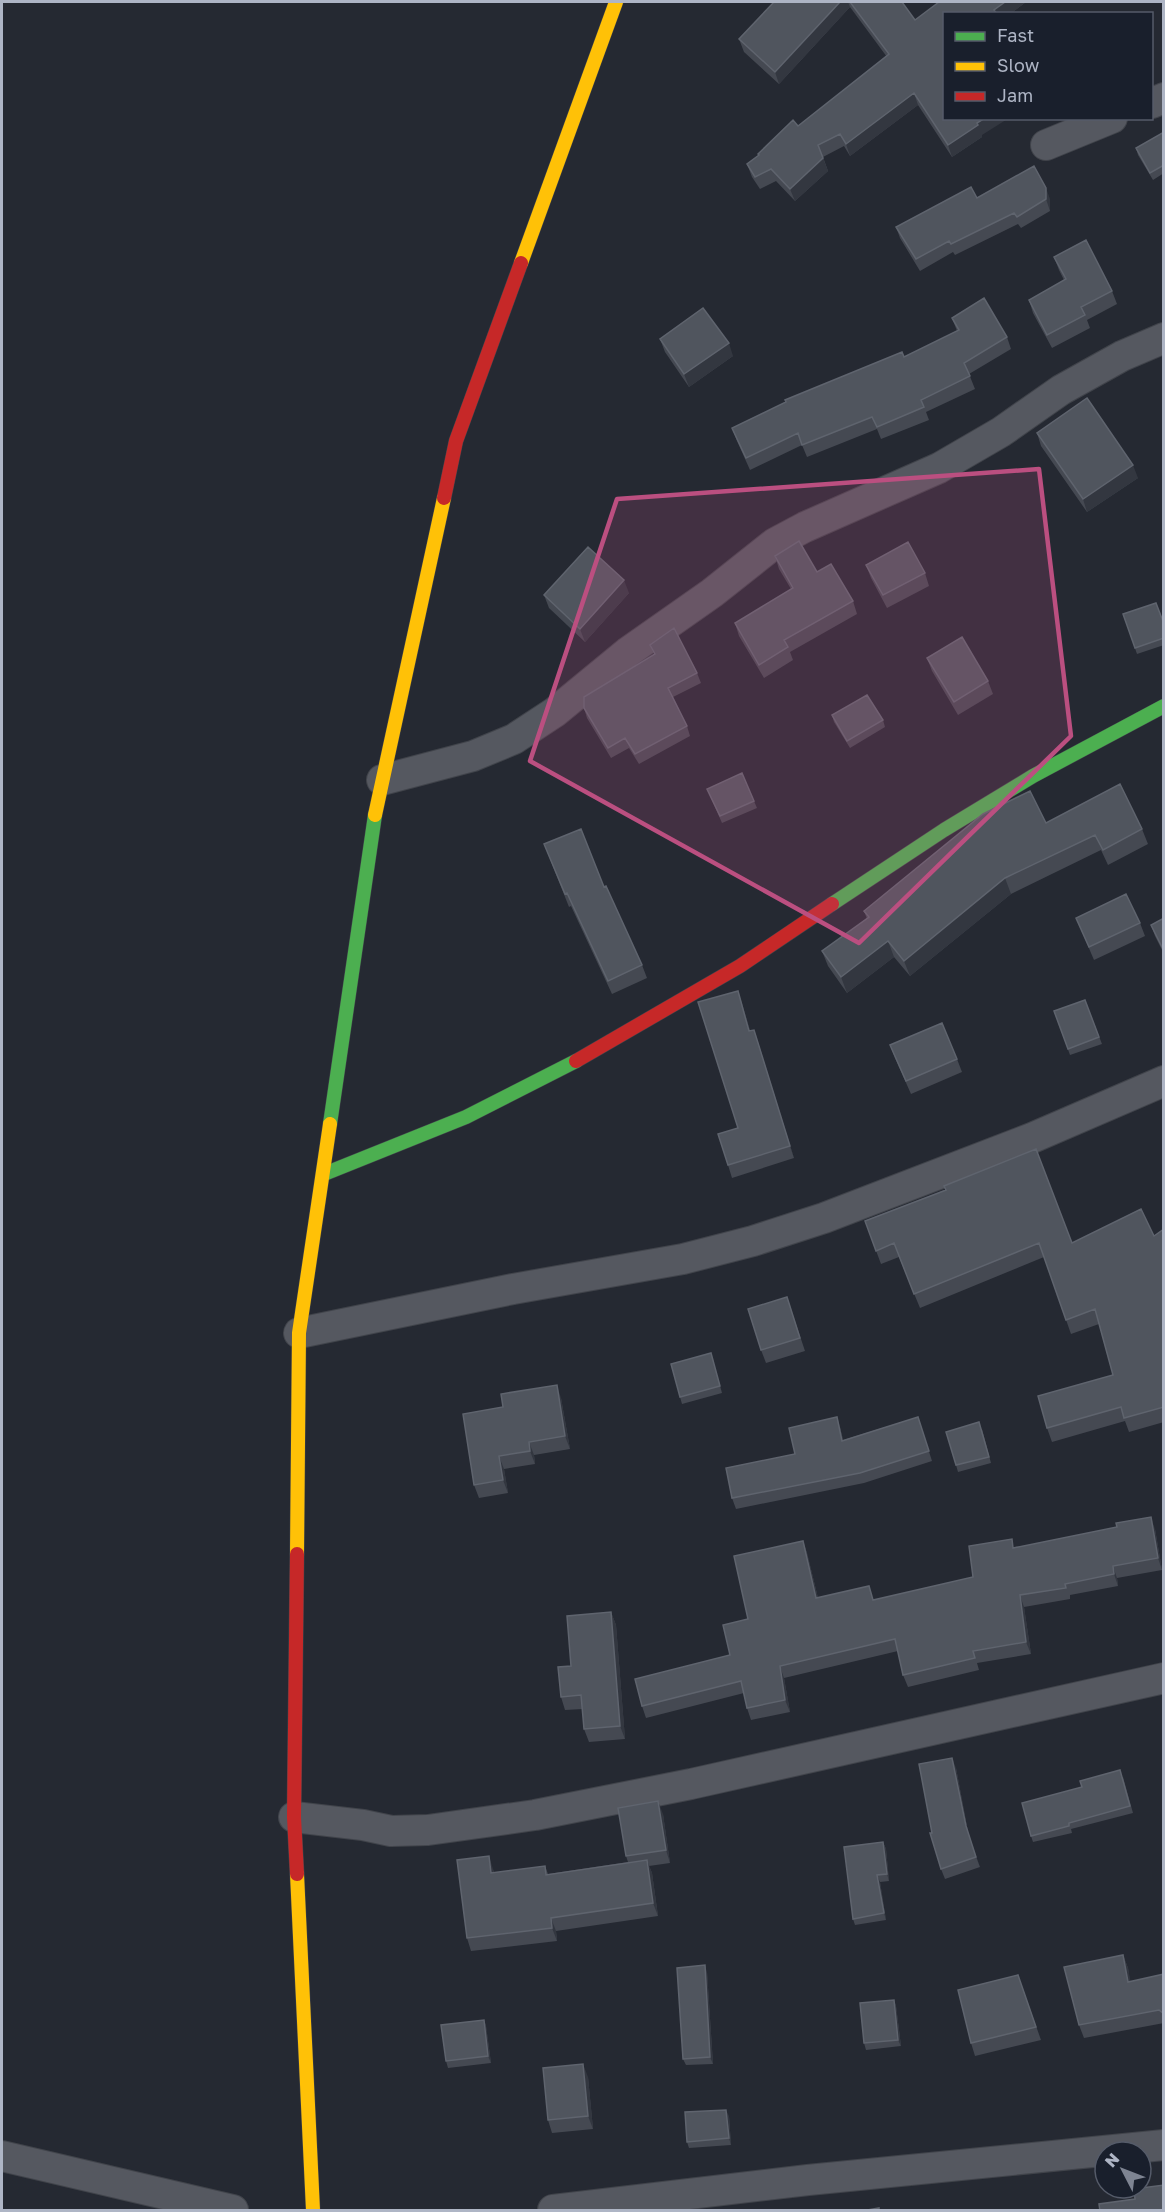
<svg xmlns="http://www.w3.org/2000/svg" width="1165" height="2212" font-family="'Golos Text',sans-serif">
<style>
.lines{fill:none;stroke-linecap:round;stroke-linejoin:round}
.street-casing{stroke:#41444b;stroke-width:32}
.fast-casing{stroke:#41444b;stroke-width:15}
.slow-casing{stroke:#41444b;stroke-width:15}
.jam-casing{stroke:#41444b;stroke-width:15}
.street{stroke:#555860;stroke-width:30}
.fast{stroke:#4caf50;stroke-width:14}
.slow{stroke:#ffc107;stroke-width:14}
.jam{stroke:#c62828;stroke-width:14}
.wall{fill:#454952}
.shaded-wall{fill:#333740}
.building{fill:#50555e;stroke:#5f646e;stroke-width:1.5}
.marked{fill:#bb4f80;fill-opacity:0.2;stroke:#bb4f80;stroke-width:4.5;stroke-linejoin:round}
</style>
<rect width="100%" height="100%" fill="#252932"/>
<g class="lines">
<defs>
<path id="street" d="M1152 103 1164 98
M1046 145 1112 118
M382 780 473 756 514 739 555 712 628 652 712 593 775 543 805 527 939 468 1001 432 1061 390 1122 356 1164 338
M299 1333 513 1289 683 1259 753 1241 824 1218 1032 1138 1164 1081
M294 1817 363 1825 391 1831 428 1830 535 1815 691 1784 1164 1678
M2 2156 233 2210
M553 2210 808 2180 1164 2145"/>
<path id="fast" d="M832 904 944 830 1033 776 1164 706
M330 1124 375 815
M324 1174 466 1117 576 1061"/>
<path id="slow" d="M521 263 616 2
M375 815 444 498
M297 1554 299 1333 330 1124
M297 1874 313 2210"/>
<path id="jam" d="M444 498 456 441 521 263
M576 1061 740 966 832 904
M297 1554 294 1817 297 1874"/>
</defs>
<use href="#street" class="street-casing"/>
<use href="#fast" class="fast-casing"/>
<use href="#slow" class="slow-casing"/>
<use href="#jam" class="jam-casing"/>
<use href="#street" class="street"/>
<use href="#fast" class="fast"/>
<use href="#slow" class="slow"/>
<use href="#jam" class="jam"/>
</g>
<path class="wall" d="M774 2H902L915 20 939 2H1026L1010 14H945L982 137 952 157 918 105 850 156 844 146 823 157 828 171 795 201 776 181 760 189 752 177 747 164 758 156V154L798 126 887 57 850 7 779 84 744 52 739 39Z
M1164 132V173L1153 180 1138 155 1136 148Z
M977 198 1050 199V211L1021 228 1018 224 955 255 953 252 920 271 900 238 896 227Z
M1054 257 1112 291 1117 304 1087 320 1090 328 1052 348 1033 313 1029 300 1064 280 1059 270Z
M952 318 1007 337 1011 349 969 374 975 389 926 412 929 420 881 439 877 429 807 457 802 445 750 470 737 441 732 428 904 357 957 331Z
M660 339 733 356 689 387 665 352Z
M1037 433 1138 478 1087 512 1041 446Z
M775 556 817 572 853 601 857 614 790 652 793 660 764 678 739 636 735 623 791 589 779 569Z
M866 565 925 573 929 586 887 608 871 578Z
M629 593 585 642 549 608 544 595Z
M1123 614 1164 624V645L1137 654Z
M650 645 697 673 701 683 673 697 687 726 690 736 639 764 629 748 611 758 587 718 584 708 654 654Z
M927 658 988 681 993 694 958 715 932 671Z
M832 715 883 720 885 727 850 748 834 722Z
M707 789 754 801 757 808 722 823Z
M1046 823 1142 829 1148 844 1108 865 1101 850 1011 894 910 976 894 957 847 993 828 966 822 951 867 919 864 911Z
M544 844 604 887 642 965 647 978 612 994 571 906 569 907Z
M1076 918 1140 923 1145 936 1094 960Z
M1164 918V954L1155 936 1151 925Z
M738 991 750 1031 758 1042 794 1158 732 1178 728 1165 738 1128Z
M1085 1000 1102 1044 1070 1055 1054 1011Z
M890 1045 957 1059 962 1072 911 1094 895 1058Z
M865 1221 1072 1243 1154 1236 1164 1229V1422L1129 1432 1125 1421 1052 1442 1047 1428 1113 1375 1099 1324 1071 1334 1044 1257 920 1308 899 1257 881 1264Z
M787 1297 805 1351 766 1363 761 1350Z
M713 1360 722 1393 682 1404 680 1397Z
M561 1398 570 1449 534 1455 535 1464 504 1469 508 1493 479 1498 474 1485 463 1414Z
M918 1417 932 1461 864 1483 736 1509 732 1498 795 1454 840 1427 843 1440Z
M982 1429 991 1463 958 1472 956 1465Z
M1155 1529 1162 1570 1117 1578 1118 1586 1070 1595V1599L1024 1607 1031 1654 977 1663 979 1670 908 1687 903 1675 898 1651 784 1678 790 1712 751 1720 747 1708 744 1693 646 1718 642 1706 730 1655 748 1619 803 1541 807 1553 818 1598 874 1600 973 1577 1015 1547Z
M611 1612 616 1625 625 1739 589 1742 584 1729 583 1709 565 1710 561 1697 571 1666Z
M956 1768 969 1837 980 1867 945 1879 941 1869 932 1833Z
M1123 1777 1133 1813 1071 1829 1072 1833 1033 1842 1031 1836Z
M663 1814 670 1863 649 1866 652 1873 658 1916 556 1931 557 1941 471 1951 467 1938 493 1869 494 1873 545 1866 548 1874 628 1862 626 1856Z
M883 1842 886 1849 889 1881 880 1882 886 1920 855 1925 853 1919Z
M1123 1955 1128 1968 1130 1982 1164 1974V2023L1084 2038 1079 2025Z
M707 1972 713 2064 686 2065 683 2059Z
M1018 1975 1041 2040 975 2056 971 2043Z
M894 2000 896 2006 901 2046 866 2050 864 2043Z
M484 2020 486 2026 491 2063 448 2068 446 2061Z
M588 2077 593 2129 552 2133 548 2120Z
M729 2116 731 2145 689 2148 687 2142Z"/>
<path class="shaded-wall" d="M840 2H848L850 7 779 84 775 72Z
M1005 2H1026L1010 14H995L994 10Z
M914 93 918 105 850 156 846 144Z
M985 118H1009L982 135V137L952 157 948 145Z
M823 158 828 171 795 201 790 189Z
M1046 188 1050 199V211L1046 199Z
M729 343 733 356 689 387 684 374Z
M1133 465 1138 478 1087 512 1083 499Z
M624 580 629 593 585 642 580 629Z
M1005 878 1011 894 910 976 904 961Z
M888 941 894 957 847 993 841 977Z
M738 991 742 1003 754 1043 749 1031Z
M754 1030 758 1042 794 1158 790 1146Z
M557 1385 561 1398 570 1449 565 1436Z
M837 1417 840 1427 846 1451 842 1441Z
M529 1442 534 1455 535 1464 530 1451Z
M499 1456 504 1469 508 1493 503 1480Z
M1151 1517 1155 1529 1162 1570 1158 1558Z
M803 1541 807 1553 821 1610 816 1598Z
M1113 1566 1117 1578 1118 1586 1114 1574Z
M1020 1595 1024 1607 1031 1654 1026 1642Z
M611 1612 616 1625 625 1739 620 1726Z
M780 1666 784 1678 790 1712 785 1700Z
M952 1758 956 1768 969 1837 980 1867 966 1826Z
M658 1801 663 1814 670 1863 666 1850Z
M883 1842 886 1849 889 1881 887 1874Z
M489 1856 493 1869 496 1886 491 1873Z
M647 1860 652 1873 658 1916 653 1903Z
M877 1875 880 1882 886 1920 884 1913Z
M551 1918 556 1931 557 1941 552 1928Z
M1123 1955 1128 1968 1133 1995 1128 1982Z
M705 1965 707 1972 713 2064 710 2057Z
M894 2000 896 2006 901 2046 898 2040Z
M484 2020 486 2026 491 2063 488 2056Z
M583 2064 588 2077 593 2129 588 2116Z
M726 2110 729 2116 731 2145 729 2138Z"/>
<path class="building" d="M774 2H840L775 72 739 39Z
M850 2H902L915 20 939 2H1005L994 10 997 14H945V118H985L977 123 978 125 948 145 914 93 846 144 840 134 818 145 823 158 790 189 771 169 755 177 747 164 759 155 758 154 793 120 798 126 889 54Z
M1164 132V165L1150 173 1136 148Z
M1034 166 1046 188V199L1017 217 1014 213 951 244 949 241 916 259 896 227 971 187 977 198Z
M1086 240 1112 291 1081 307 1085 315 1047 335 1029 300 1066 279 1054 257Z
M984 298 1007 337 964 363 970 376 921 400 924 407 877 427 872 417 802 445 798 433 746 458 732 428 786 402 785 400 902 352 904 357 959 330 952 318Z
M703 308 729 343 684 374 660 339Z
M1087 398 1133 465 1083 499 1037 433Z
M799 541 817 572 831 564 853 601 784 640 788 647 759 665 735 623 793 588 775 556Z
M908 542 925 573 883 595 866 565Z
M588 547 624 580 580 629 544 595Z
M1156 603 1164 624V638L1135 648 1123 614Z
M674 628 697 673 668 688 687 726 635 754 625 738 608 748 584 708V697L655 654 650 645Z
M962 637 988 681 954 702 927 658Z
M867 695 883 720 847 741 832 715Z
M742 773 754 801 720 816 707 789Z
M1120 784 1142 829 1103 850 1095 835 1005 878 904 961 888 941 841 977 822 951 869 917 864 911 983 814 1030 791 1046 823Z
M581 829 604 887 606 886 642 965 608 981 567 893 565 894 544 844Z
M1126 894 1140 923 1089 947 1076 918Z
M1164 918V951L1151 925Z
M738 991 749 1031 754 1030 790 1146 728 1165 718 1134 738 1128 698 1002Z
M1085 1000 1099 1037 1068 1049 1054 1011Z
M942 1023 957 1059 906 1081 890 1045Z
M1036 1149 1072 1243 1141 1209 1154 1236 1164 1229V1407L1124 1418 1121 1407 1047 1428 1038 1396 1113 1375 1095 1309 1066 1320 1039 1243 914 1294 894 1243 876 1251 865 1221 946 1190 944 1186Z
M787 1297 800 1338 761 1350 748 1309Z
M711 1353 720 1386 680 1397 671 1364Z
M557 1385 565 1436 529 1442 530 1451 499 1456 503 1480 474 1485 463 1414 503 1407 501 1394Z
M837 1417 842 1441 918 1417 929 1451 860 1473 732 1498 726 1468 795 1454 789 1428Z
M979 1422 989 1457 956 1465 946 1432Z
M1151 1517 1158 1558 1113 1566 1114 1574 1065 1584 1066 1588 1020 1595 1026 1642 973 1651 975 1658 903 1675 895 1639 780 1666 785 1700 747 1708 741 1681 642 1706 635 1679 730 1655 723 1625 748 1619 734 1556 803 1541 816 1598 869 1586 873 1600 973 1577 969 1546 1012 1539 1013 1548 1117 1527 1116 1523Z
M611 1612 620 1726 584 1729 581 1695 561 1697 558 1667 571 1666 567 1616Z
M952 1758 966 1826 976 1857 941 1869 930 1833H932L919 1764Z
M1120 1770 1130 1806 1069 1823V1826L1031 1836 1022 1803 1082 1787 1080 1781Z
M658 1801 666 1850 626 1856 618 1808Z
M883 1842 887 1874 877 1875 884 1913 853 1919 844 1847Z
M489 1856 491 1873 545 1866 546 1875 647 1860 653 1903 551 1918 552 1928 467 1938 457 1860Z
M1123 1955 1128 1982 1164 1974V2014L1159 2010 1079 2025 1064 1967Z
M705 1965 710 2057 683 2059 677 1968Z
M1018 1975 1036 2027 971 2043 958 1990Z
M894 2000 898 2040 864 2043 860 2003Z
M484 2020 488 2056 446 2061 441 2025Z
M583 2064 588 2116 548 2120 543 2068Z
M726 2110 729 2138 687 2142 685 2112Z
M1164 2185V2211H1100L1099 2204 1135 2199 1134 2189Z
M879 2208V2211H862Z"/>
<path class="marked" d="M1039 469 1071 736 859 943 530 761 617 499Z"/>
<rect width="1165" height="2212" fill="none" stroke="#aeb5c5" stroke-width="6"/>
<rect x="943" y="12" width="210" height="108" fill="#191f2c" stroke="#555b69" stroke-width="1.5"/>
<rect x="955" y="32" width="30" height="9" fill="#4caf50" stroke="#555b69" stroke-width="1.5"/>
<text x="997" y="42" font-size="18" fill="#aeb5c5">Fast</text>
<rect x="955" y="62" width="30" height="9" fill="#ffc107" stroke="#555b69" stroke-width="1.5"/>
<text x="997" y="72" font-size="18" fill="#aeb5c5">Slow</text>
<rect x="955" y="92" width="30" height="9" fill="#c62828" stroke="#555b69" stroke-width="1.5"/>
<text x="997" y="102" font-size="18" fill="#aeb5c5">Jam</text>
<g transform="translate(1123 2170) rotate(312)"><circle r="28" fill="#191f2c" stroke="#555b69" stroke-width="1.5"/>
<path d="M0-4.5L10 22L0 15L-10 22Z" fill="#7e8492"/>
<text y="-9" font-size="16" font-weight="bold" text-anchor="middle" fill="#aeb5c5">N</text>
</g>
</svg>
